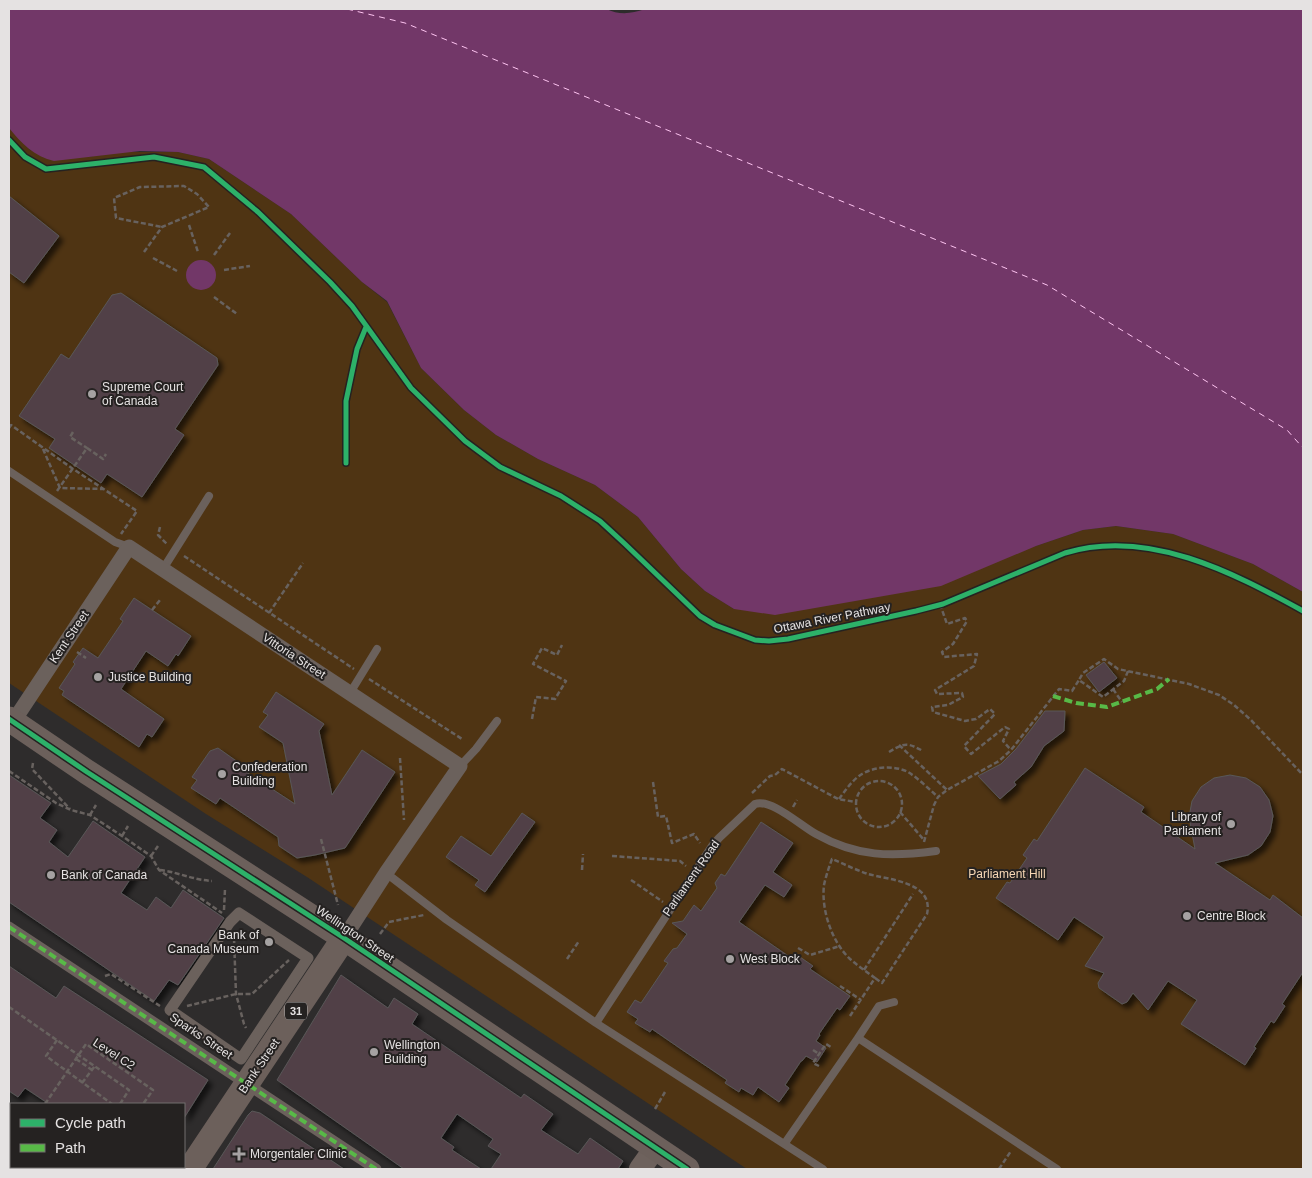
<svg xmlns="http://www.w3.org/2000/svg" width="1312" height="1178" font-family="Arial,sans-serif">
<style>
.green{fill:#4f3413}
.water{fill:#723768}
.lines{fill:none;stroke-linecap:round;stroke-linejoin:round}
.ferry{stroke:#fec4f1;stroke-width:1;stroke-dasharray:6 5;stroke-linecap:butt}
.building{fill:#514147;stroke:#595758;filter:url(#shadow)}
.path{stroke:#68625f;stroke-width:2.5;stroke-dasharray:5 2.5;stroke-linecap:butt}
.service{stroke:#6b615c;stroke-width:8}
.pedestrian{stroke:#6b615c;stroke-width:11}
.minor{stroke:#6b615c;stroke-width:15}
.tertiary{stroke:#6b615c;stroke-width:20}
.secondary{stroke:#6e625d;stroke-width:22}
.primary{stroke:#6c605b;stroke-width:25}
.quiet{stroke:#58b947;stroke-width:4;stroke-dasharray:8 4;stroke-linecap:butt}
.cycleway-casing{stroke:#252221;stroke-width:8}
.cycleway{stroke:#2db169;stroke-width:5}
.poi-dot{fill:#a5a2a2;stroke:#252221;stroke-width:2}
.labels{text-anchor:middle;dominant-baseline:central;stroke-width:4;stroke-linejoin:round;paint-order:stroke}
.shield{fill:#252221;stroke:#aba8a8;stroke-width:1}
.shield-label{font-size:11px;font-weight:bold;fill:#e5e2e2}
.poi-label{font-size:12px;fill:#e5e2e2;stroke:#252221;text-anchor:start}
.street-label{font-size:12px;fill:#e5e2e2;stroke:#252221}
.park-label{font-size:12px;fill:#f7d7b5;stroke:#252221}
</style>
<defs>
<filter id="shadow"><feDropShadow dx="4.5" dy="4.5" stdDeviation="2.5" flood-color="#0009"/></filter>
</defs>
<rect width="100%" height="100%" fill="#2e2c2c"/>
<path class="green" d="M9 128 30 150 87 157 123 152H178L209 159 291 214 362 282 387 302 421 368 464 410 496 435 538 459 595 485 638 517 681 569 705 591 734 609 1036 546 1083 530 1116 526 1173 534 1253 564 1303 592V1169H747L307 877 206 814 9 683Z"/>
<path class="water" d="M9 9H606C619 15 631 14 645 9H1303V592L1253 564 1173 534 1116 526 1083 530 1036 546 941 586 775 615 734 609 705 591 681 569 638 517 595 485 538 459 496 435 464 410 421 368 387 301 362 282 291 214 209 159 178 152 140 151 54 161C35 157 21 143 9 128Z
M186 275a15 15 0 1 1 30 0a15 15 0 1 1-30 0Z"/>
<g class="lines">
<path class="ferry" d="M347 9 405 23 1047 285 1287 430 1303 448"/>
</g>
<path class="building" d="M9 196 59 236 24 283 9 272Z
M121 293 217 358 218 365 175 429 184 435 142 497 107 474 101 483 49 448 55 439 19 416 61 354 69 359 112 295Z
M134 598 191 636 178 656 176 654 168 666 146 651 121 689 164 719 152 737 147 734 139 747 62 695 64 691 59 688 75 664 73 662 83 648 98 658 123 621 120 619Z
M1104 662 1117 678 1099 692 1086 675Z
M276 692 324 724 319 731 332 795 362 750 395 772 345 848 315 855 297 858 279 846 278 837 220 798 216 804 191 788 197 780 192 777 210 751 218 748 242 765 240 768 295 804 283 743 259 727 268 715 263 712Z
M1045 711H1065L1064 731 1044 746 1031 767 1014 782 1016 785 1000 799 978 776 1001 764 1016 749Z
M1085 768 1144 807 1141 812 1195 849 1189 817 1192 801 1201 787 1214 778 1230 775 1246 778 1260 787 1269 800 1273 816 1270 832 1261 846 1248 855 1215 863 1270 900 1273 895 1303 918V972L1282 1004 1285 1006 1274 1023 1271 1021 1254 1047 1256 1048 1245 1065 1181 1024 1197 1000 1168 981 1148 1010 1133 993 1127 1002 1122 1004 1099 988 1098 983 1104 973 1085 966 1104 937 1074 917 1058 940 996 898 1007 882 1010 883 1027 858 1023 855 1034 839 1037 841Z
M9 775 51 803 40 818 57 830 49 842 68 857 93 821 145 857 121 893 147 910 156 897 171 908 183 890 224 918 178 985 169 980 154 1001 9 902Z
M522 813 535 822 485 892 475 885 479 880 446 857 461 836 491 856Z
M761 822 793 843 773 872 792 885 784 897 765 885 739 922 797 962 800 957 813 966 810 969 850 996 840 1010 837 1008 819 1034 820 1035 816 1041 826 1048 817 1062 806 1056 802 1061H801L785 1085 789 1088 779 1102 758 1087 753 1095 741 1088 739 1092 725 1083 727 1080 681 1049 652 1029 650 1032 635 1023 638 1019 627 1012 635 1000 641 1003 668 963 664 961 673 949 677 948 687 934 672 923 683 921 694 905 701 911 717 888 715 883 721 874 725 876Z
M9 966 56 998 64 986 208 1080 184 1118V1104H49L25 1088 18 1097 9 1091Z
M341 975 388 1008 394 998 418 1014 412 1024 521 1098 524 1094 553 1114 541 1130 578 1154 590 1138 623 1161 618 1169H491L501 1154 488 1146 493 1139 457 1114 441 1138 454 1147 452 1150 481 1169H404L277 1080Z
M252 1111 260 1113 344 1169H213L248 1115Z"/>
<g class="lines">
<path class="path" d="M189 225 198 252
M144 252 162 227 209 207 197 194 184 186 140 187 114 198 116 218 162 227
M214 255 230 233
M153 258 177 271
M224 270 250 266
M214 297 237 314
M9 428 11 425 73 469 137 511 121 534
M73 432 70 437 87 448
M43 449 60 488 103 489
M57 491 87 448 103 459 106 454
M160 527 158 535 167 544
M184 556 354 669
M940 604 947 624 965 618 967 621 953 644 942 652 944 657 977 654 974 666 935 690 937 694 962 693 963 697 948 705 932 707 933 712 965 721 976 719 990 709 995 714 964 746 971 754 1005 727 1009 729 1003 741 1011 750
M152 610 160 600
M269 613 303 563
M77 652 86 658
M1128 671 1124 681 1103 697 1079 680 1083 673 1104 659 1118 669 1189 684 1219 695 1234 705 1251 720 1303 775
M369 679 462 739
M1113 689 1122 702
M532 719 536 697 555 699 566 681 533 664 542 648 557 655 562 645
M899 745 947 790
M889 752C905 742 908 743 923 751
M400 758 404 820
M33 763 32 769 70 809
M9 771 56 803 71 810 90 815 122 836 151 856 159 870 222 913
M856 804a23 23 0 1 1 46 0a23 23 0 1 1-46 0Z
M653 782 658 817 666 816 672 843 694 834 700 843
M752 793 770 776 775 775 782 769 838 799 856 802
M839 799C845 791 851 782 859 776 873 766 894 765 908 772 919 779 929 789 938 797
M793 807 797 800
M900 812 924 840
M90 815 96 805
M122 836 128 826
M321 839 338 905
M924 842 934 805 938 797 947 790 999 761 1011 750 1059 689 1072 691 1079 680
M151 856 158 846
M612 856 680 861 686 866
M160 870C177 872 194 880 212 881
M582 870 583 854
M631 880 663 902
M224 910 225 889
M380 934 389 922 424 915
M234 938 236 994 244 1024 246 1028
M798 948 810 955 840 946
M567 959 579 941
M864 970 913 894
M105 976 111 974 160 1006
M840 986 861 1000
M187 1006 236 994H252L289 960
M9 1007 129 1090 120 1104
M850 1016 875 978C867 972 858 966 850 959 832 942 821 910 824 885 826 876 829 867 832 859 844 864 856 870 868 874 890 880 934 882 927 914L882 983 875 978
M57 1040 46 1056 112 1104
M813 1050 819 1054
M76 1059 92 1070
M819 1066 813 1063 815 1060 826 1044 831 1047
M82 1083 95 1066
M45 1104 86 1044 153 1090 143 1104
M655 1109 665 1092
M999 1169 1011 1151"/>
<path class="service" d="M9 471 115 542 129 547
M163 569 209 496
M350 693 377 649
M460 766 476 749 497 721
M386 873 447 920 596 1023 823 1169
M596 1023 712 846 719 838 755 804C771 798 801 826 816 834 857 857 891 857 936 851
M858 1038 879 1006 894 1002
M785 1143 858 1038 1057 1169"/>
<path class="pedestrian" d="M239 913 308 958 241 1059 170 1010 230 922Z
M9 927 376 1169"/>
<path class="minor" d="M13 722 129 547 460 766 386 873 344 938"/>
<path class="tertiary" d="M9 1121 11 1123
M77 1167 81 1169"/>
<path class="secondary" d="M640 1169 655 1148"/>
<path class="primary" d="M9 719 87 772 344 938 687 1169
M190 1169 344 938"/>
<path class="quiet" d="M1053 696 1076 703 1107 707 1157 689 1169 679
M9 927 376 1169"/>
<defs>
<path id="cycleway" d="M9 140 25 157 46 169 154 157 204 167 258 212 330 282 352 306 411 388 465 441 500 467 561 496 600 521 625 544 700 616 715 625 755 640 769 641 788 639 916 611 943 604 1065 553C1148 528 1232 572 1303 611
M346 463V401L357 349 366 327
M9 719 87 772 344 938 687 1169"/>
</defs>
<use href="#cycleway" class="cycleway-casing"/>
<use href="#cycleway" class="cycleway"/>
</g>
<g class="poi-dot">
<circle cx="92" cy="394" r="5"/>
<circle cx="98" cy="677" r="5"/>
<circle cx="222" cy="774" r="5"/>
<circle cx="1231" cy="824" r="5"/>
<circle cx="51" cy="875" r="5"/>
<circle cx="1187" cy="916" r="5"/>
<circle cx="269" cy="942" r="5"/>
<circle cx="730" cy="959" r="5"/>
<circle cx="374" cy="1052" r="5"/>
<path d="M236.5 1146.5h5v5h5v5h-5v5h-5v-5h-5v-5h5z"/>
</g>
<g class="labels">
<rect class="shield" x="285" y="1002.5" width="22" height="17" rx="4"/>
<g class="shield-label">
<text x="296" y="1011">31</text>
</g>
<g class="poi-label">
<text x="102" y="387">Supreme Court<tspan x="102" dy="14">of Canada</tspan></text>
<text x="108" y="677">Justice Building</text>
<text x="232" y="767">Confederation<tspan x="232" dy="14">Building</tspan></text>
<text x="1221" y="817" text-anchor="end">Library of<tspan x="1221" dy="14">Parliament</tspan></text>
<text x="61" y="875">Bank of Canada</text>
<text x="1197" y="916">Centre Block</text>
<text x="259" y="935" text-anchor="end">Bank of<tspan x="259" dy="14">Canada Museum</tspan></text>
<text x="740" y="959">West Block</text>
<text x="384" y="1045">Wellington<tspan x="384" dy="14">Building</tspan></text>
<text x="250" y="1154">Morgentaler Clinic</text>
</g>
<g class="street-label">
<text transform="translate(832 618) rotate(-11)">Ottawa River Pathway</text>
<text transform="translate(69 637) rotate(-56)">Kent Street</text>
<text transform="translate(294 656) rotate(33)">Vittoria Street</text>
<text transform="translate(691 878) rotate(-55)">Parliament Road</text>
<text transform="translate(355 934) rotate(34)">Wellington Street</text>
<text transform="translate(201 1036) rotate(34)">Sparks Street</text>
<text transform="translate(114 1054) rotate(33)">Level C2</text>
<text transform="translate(259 1066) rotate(-56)">Bank Street</text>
</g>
<g class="park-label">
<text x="1007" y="874">Parliament Hill</text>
</g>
</g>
<rect width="1312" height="1178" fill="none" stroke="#e5e2e2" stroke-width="20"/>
<rect x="10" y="1103" width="175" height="65" fill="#252221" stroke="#726f6e"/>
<rect x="20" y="1119" width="25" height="8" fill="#2db169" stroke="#726f6e"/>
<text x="55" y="1128" font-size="15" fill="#e5e2e2">Cycle path</text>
<rect x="20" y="1144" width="25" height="8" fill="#58b947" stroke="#726f6e"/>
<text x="55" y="1153" font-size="15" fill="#e5e2e2">Path</text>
</svg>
